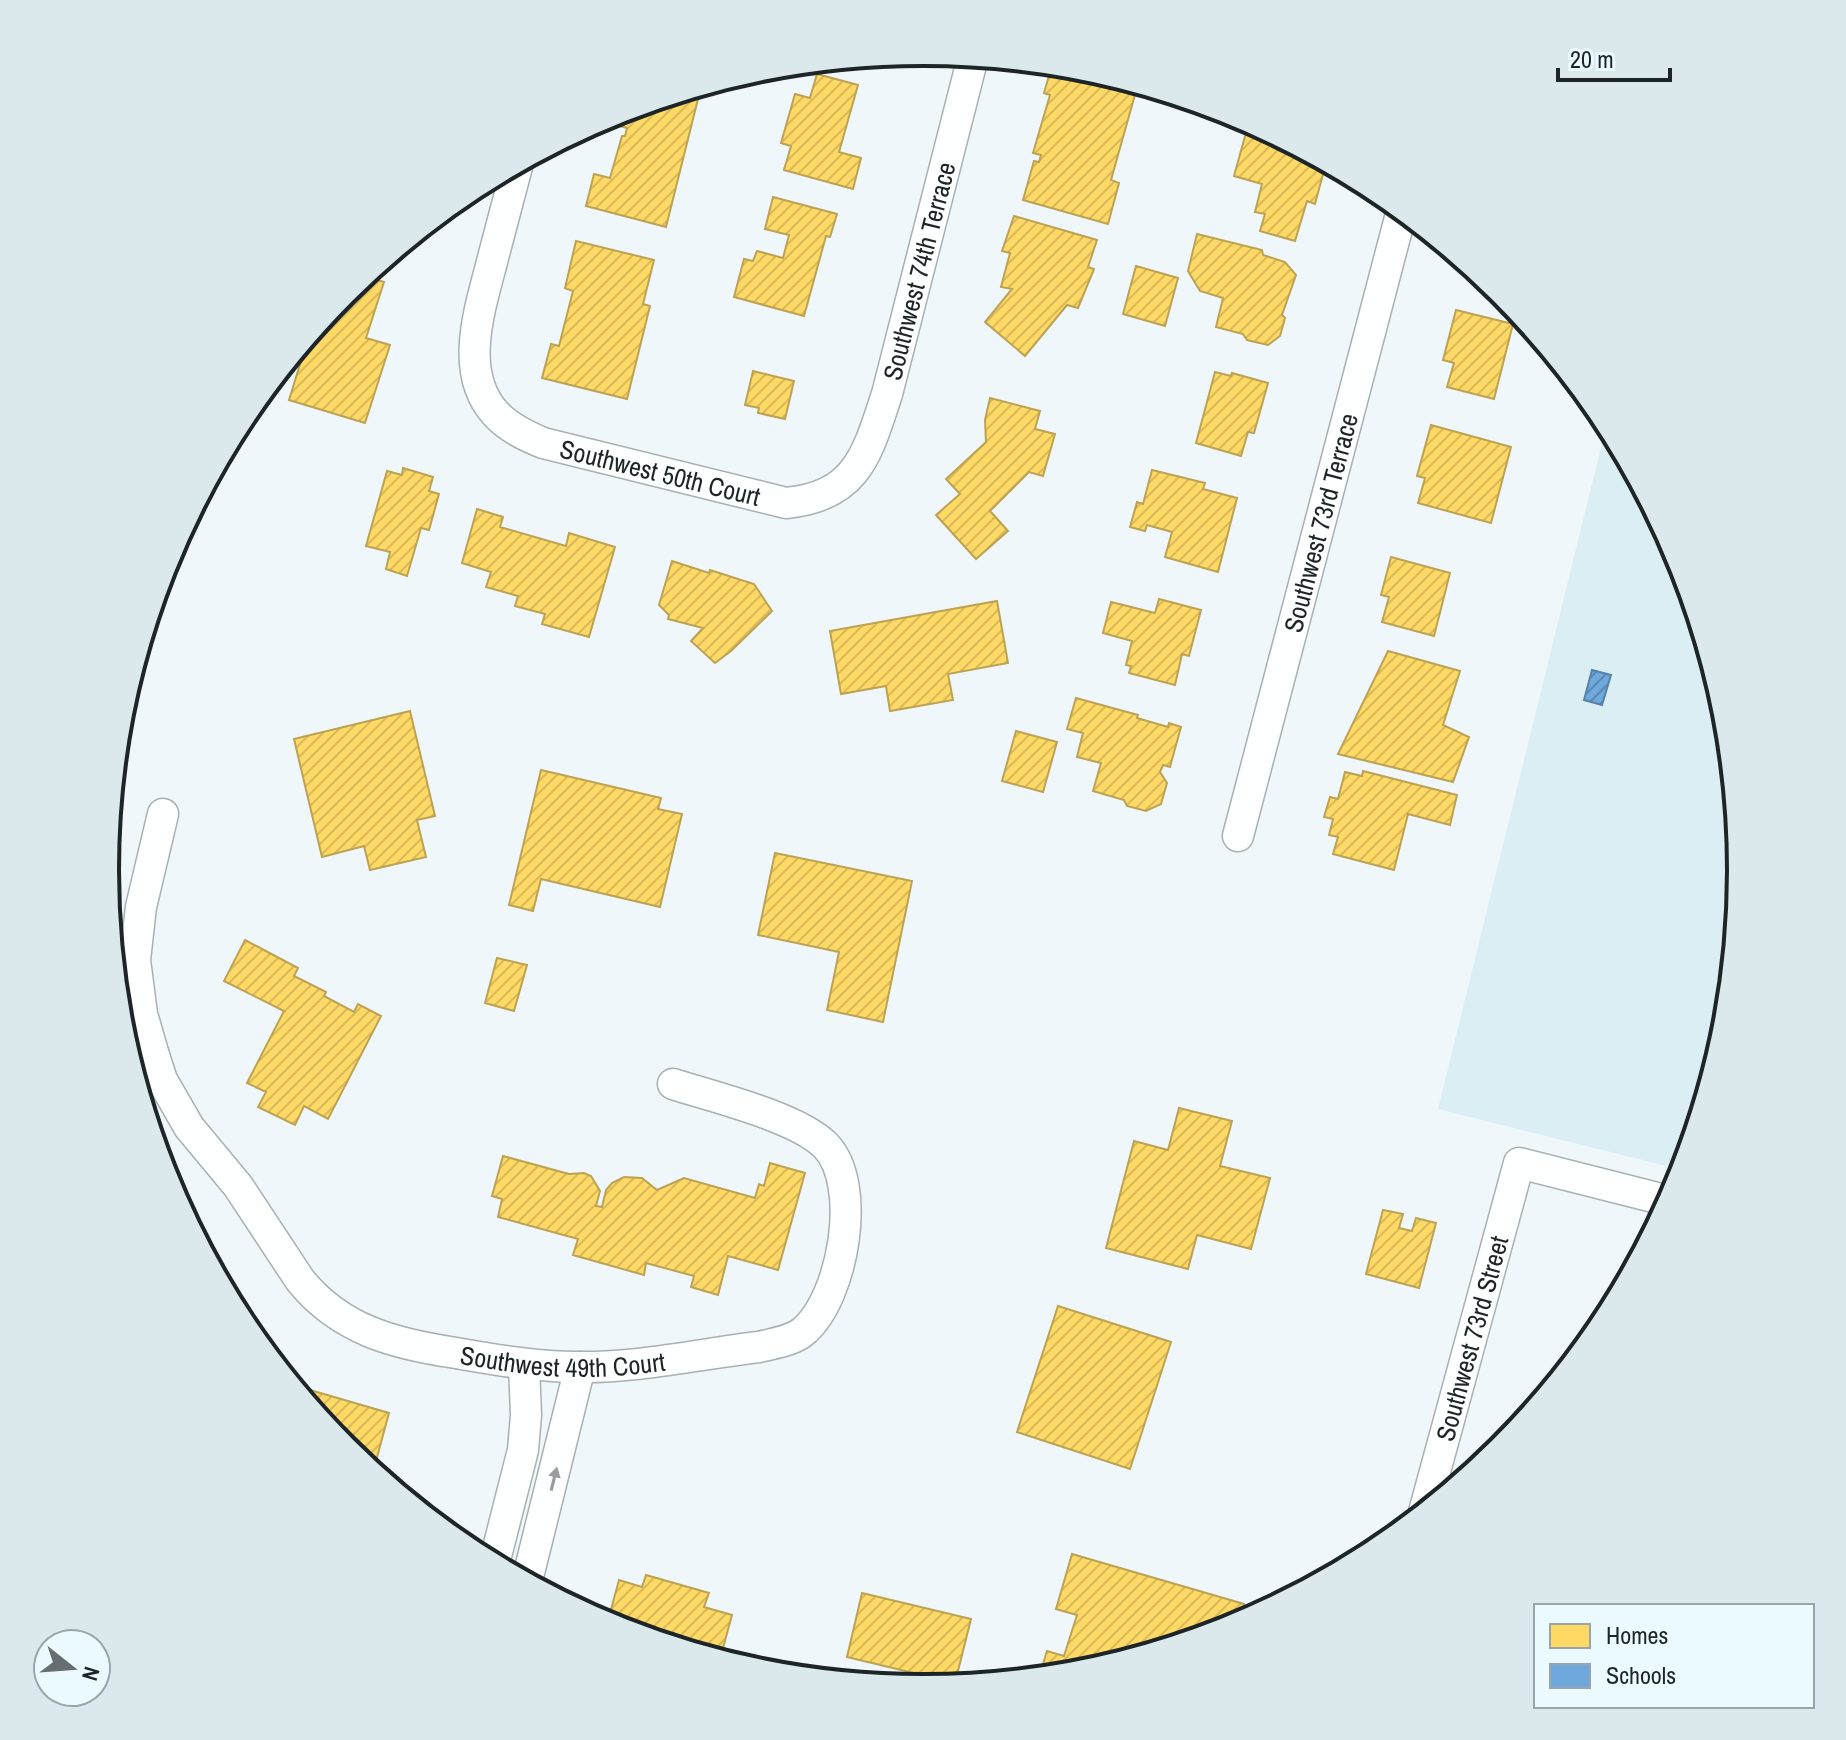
<svg xmlns="http://www.w3.org/2000/svg" width="1846" height="1740" font-family="'Archivo Narrow',sans-serif">
<style>
.built{fill:#dbeef3}
.homes{fill:url(#homes-hatch);stroke:#bca353;stroke-width:2}
.schools{fill:url(#schools-hatch);stroke:#5781a6;stroke-width:2}
.lines{fill:none;stroke-linecap:round;stroke-linejoin:round}
.street-casing{stroke:#a9b0b2;stroke-width:33}
.street{stroke:#fdfefe;stroke-width:30}
.oneway{fill:#999c9d}
.labels{text-anchor:middle;dominant-baseline:central;stroke-width:8;stroke-linejoin:round;paint-order:stroke}
.street-label{font-size:26px;fill:#1e2527;stroke:#ebfafe}
.rim{fill:none;stroke:#1e2527;stroke-width:4}
</style>
<defs>
<pattern id="homes-hatch" width="6" height="6" patternUnits="userSpaceOnUse" patternTransform="scale(2)"><rect width="6" height="6" fill="#ffd966"/><path d="M-1 1l2-2M0 6l6-6M5 7l2-2" fill="none" stroke="#daba58"/></pattern>
<pattern id="schools-hatch" width="6" height="6" patternUnits="userSpaceOnUse" patternTransform="scale(2)"><rect width="6" height="6" fill="#6fa8dc"/><path d="M-1 1l2-2M0 6l6-6M5 7l2-2" fill="none" stroke="#5b89b2"/></pattern>
</defs>
<rect width="100%" height="100%" fill="#eff7fa"/>
<path class="built" d="M1607 423 1679 557 1725 711 1741 870 1725 1030 1683 1170 1438 1109Z"/>
<path class="homes" d="M1052 65 1083 68 1138 84 1111 180 1119 183 1108 224 1023 200 1034 161 1039 162 1041 155 1033 153 1050 95 1044 93Z
M817 74 858 85 839 152 861 158 853 189 784 170 791 146 781 143 795 94 810 98Z
M701 87 666 227 586 206 594 174 610 178 622 136H625L627 128 612 124 615 113Z
M1247 129 1280 138 1326 163 1315 204 1307 201 1295 241 1260 231 1265 214 1255 212 1262 184 1234 176Z
M773 197 837 214 830 237 826 236 804 316 734 297 744 259 753 261 757 251 783 258 789 235 765 229Z
M1014 216 1097 240 1088 267 1094 269 1078 308 1067 305 1025 356 985 322 1012 289 1001 287 1010 253 1002 251Z
M1197 234 1262 250 1263 255 1285 262 1296 275 1282 315 1285 318 1280 336 1268 345 1247 340 1243 334 1216 327 1223 298 1200 291 1188 271Z
M576 241 654 260 643 304 650 306 627 399 542 378 551 344 559 346 573 291 565 288Z
M1136 266 1178 278 1165 326 1123 314Z
M364 276 384 282 366 338 390 345 365 423 289 400 309 335 345 291Z
M1456 310 1513 324 1494 399 1447 387 1454 363 1443 360Z
M753 371 794 381 785 419 758 413 759 408 745 405Z
M1215 372 1231 376 1232 373 1268 383 1254 433 1248 432 1241 456 1196 443Z
M990 398 1040 411 1035 429 1055 434 1043 476 1029 472 990 511 1008 531 976 559 936 515 960 494 946 479 986 442 985 420Z
M1431 425 1511 447 1491 523 1418 503 1425 478 1417 476Z
M403 468 433 477 429 491 439 494 429 530 421 528 407 576 386 569 390 552 366 546 387 471 402 475Z
M1152 470 1205 483 1203 489 1237 498 1218 572 1165 557 1172 532 1147 525 1145 531 1130 527 1137 502 1143 504Z
M477 509 503 517 500 527 566 546 569 533 615 547 589 637 542 624 545 614 515 606 518 596 486 587 491 572 462 563Z
M1391 557 1450 573 1434 636 1382 622 1389 597 1381 595Z
M672 561 709 573 710 570 754 584 772 611 731 651 715 663 691 641 703 628 668 619 669 615 659 605Z
M1159 599 1201 610 1189 656 1182 654 1175 685 1129 673 1131 666 1126 665 1132 641 1103 633 1111 602 1155 613Z
M997 601 1008 663 948 674 953 700 890 711 886 686 841 694 830 631Z
M1388 651 1460 671 1443 725 1469 737 1453 782 1338 754Z
M1076 698 1138 715 1137 718 1168 727 1169 723 1181 727 1170 767 1163 765 1160 772 1167 783 1161 804 1146 811 1127 806 1124 800 1093 791 1101 763 1077 757 1083 733 1067 729Z
M410 711 435 816 417 820 426 857 370 870 364 846 322 857 294 739Z
M1016 731 1057 742 1043 792 1002 781Z
M541 770 661 798 658 809 682 814 660 907 541 879 533 911 509 905Z
M1363 771 1457 795 1450 825 1408 814 1394 870 1333 854 1338 837 1329 835 1333 819 1324 817 1330 797 1338 799 1345 772 1362 776Z
M775 853 912 881 883 1022 827 1010 839 952 758 935Z
M245 940 298 968 294 976 326 992 324 996 354 1012 358 1004 381 1016 328 1119 304 1106 295 1125 258 1107 266 1092 247 1083 284 1011 224 981Z
M497 958 527 965 514 1011 485 1003Z
M1179 1108 1232 1121 1220 1166 1270 1178 1251 1249 1197 1235 1188 1269 1106 1248 1134 1141 1168 1150Z
M503 1156 569 1174 584 1173 591 1176 600 1191 596 1206 602 1207 606 1190 612 1183 624 1177 642 1178 657 1190 684 1178 755 1198 759 1184 764 1186 770 1163 805 1173 778 1270 728 1256 718 1295 691 1287 694 1276 646 1263 644 1275 573 1255 578 1239 498 1217 502 1199 492 1196Z
M1383 1210 1403 1214 1399 1228 1412 1231 1416 1218 1436 1223 1419 1288 1366 1274Z
M1058 1306 1171 1342 1130 1469 1017 1432Z
M293 1385 389 1413 376 1461 352 1455 344 1448Z
M1072 1554 1244 1604 1238 1625 1196 1638 1178 1633 1175 1644 1082 1672 1039 1677 1047 1651 1064 1656 1077 1615 1056 1609Z
M646 1575 709 1593 704 1607 732 1615 720 1659 607 1624 619 1580 642 1587Z
M862 1593 971 1619 955 1683 847 1657Z"/>
<path class="schools" d="M1592 670 1611 675 1602 705 1584 700Z"/>
<g class="lines">
<defs>
<g id="street">
<path id="s1" d="M518 163C510 194 502 224 494 254 482 303 456 371 496 414 509 428 526 436 543 443L786 503C858 496 867 454 887 394L973 57"/>
<path id="s2" d="M163 814 141 907 135 960 142 1014 153 1052 162 1080 189 1127 238 1186 300 1280C340 1330 395 1344 456 1353 497 1360 536 1367 577 1367 638 1368 700 1354 759 1347 774 1343 794 1341 805 1330 843 1296 863 1185 826 1146 798 1117 713 1097 673 1084"/>
<path id="s3" d="M1238 836 1402 210"/>
<path id="s4" d="M1424 1512 1519 1163 1669 1201"/>
<path d="M494 1564 523 1450 526 1415 524 1365"/>
<path d="M527 1581 580 1367"/>
</g>
</defs>
<use href="#street" class="street-casing"/>
<use href="#street" class="street"/>
</g>
<defs><path id="oneway-solid" d="M-6-.8H1V-3.2L6.5 0L1 3.2V.8H-6Z" transform="scale(2)"/></defs>
<use class="oneway" href="#oneway-solid" transform="translate(554 1479) rotate(-76)"/>
<g class="labels">
<g class="street-label">
<text stroke="none"><textPath href="#s1" startOffset="856">Southwest 74th Terrace</textPath></text>
<text stroke="none"><textPath href="#s1" startOffset="438">Southwest 50th Court</textPath></text>
<text stroke="none"><textPath href="#s3" startOffset="324">Southwest 73rd Terrace</textPath></text>
<text stroke="none"><textPath href="#s4" startOffset="180">Southwest 73rd Street</textPath></text>
<text stroke="none"><textPath href="#s2" startOffset="800">Southwest 49th Court</textPath></text>
</g>
</g>
<path d="M0 0H1846V1740H0ZM119 870a804 804 0 1 1 1608 0a804 804 0 1 1-1608 0Z" fill="#dbe9ed" fill-rule="evenodd"/>
<path class="rim" d="M119 870a804 804 0 1 1 1608 0a804 804 0 1 1-1608 0Z"/>
<rect x="1534" y="1604" width="280" height="104" fill="#ebfafe" stroke="#99a5a8" stroke-width="2"/>
<rect x="1550" y="1624" width="40" height="24" fill="#ffd966" stroke="#99a5a8" stroke-width="2"/>
<text x="1606" y="1644" font-size="24" fill="#1e2527">Homes</text>
<rect x="1550" y="1664" width="40" height="24" fill="#6fa8dc" stroke="#99a5a8" stroke-width="2"/>
<text x="1606" y="1684" font-size="24" fill="#1e2527">Schools</text>
<g transform="translate(72 1668) rotate(107)"><circle r="38" fill="#ebfafe" stroke="#99a5a8" stroke-width="2"/>
<path d="M0-6L14 30L0 20L-14 30Z" fill="#676e71"/>
<text y="-12" font-size="22" font-weight="bold" text-anchor="middle" fill="#1e2527">N</text>
</g>
<path d="M1558 68v12h112v-12" fill="none" stroke="#1e2527" stroke-width="4"/>
<text x="1570" y="68" font-size="24" fill="#1e2527" stroke="#ebfafe" stroke-width="6" paint-order="stroke">20 m</text>
</svg>
